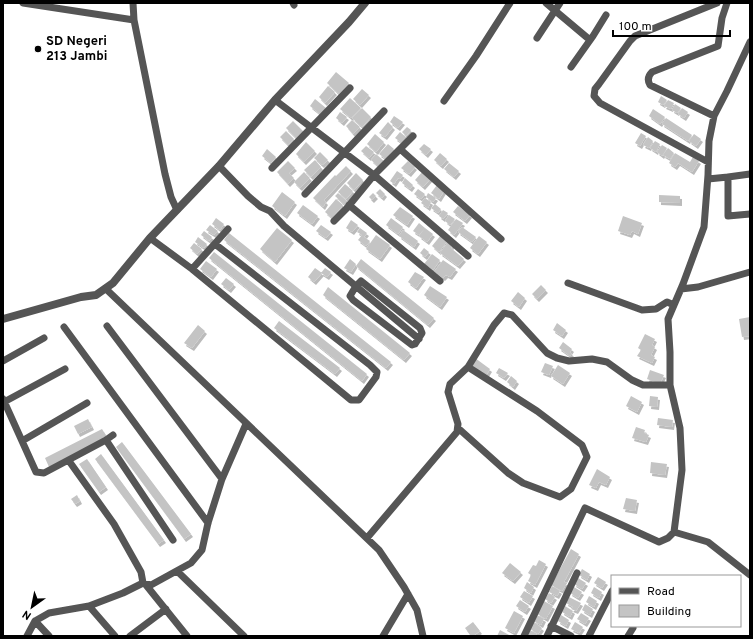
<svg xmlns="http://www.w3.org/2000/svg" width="753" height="639" font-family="Overpass,sans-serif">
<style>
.building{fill:#c4c4c4;filter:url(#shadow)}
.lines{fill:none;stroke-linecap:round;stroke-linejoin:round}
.minor{stroke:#555;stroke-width:7}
.tertiary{stroke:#555;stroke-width:8}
.poi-dot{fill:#000;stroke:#fff;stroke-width:1.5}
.labels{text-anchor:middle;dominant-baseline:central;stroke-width:3.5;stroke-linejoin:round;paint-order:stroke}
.poi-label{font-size:13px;font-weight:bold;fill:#000;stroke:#fff;text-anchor:start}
</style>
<defs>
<filter id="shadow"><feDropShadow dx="2" dy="3" stdDeviation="0" flood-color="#0004"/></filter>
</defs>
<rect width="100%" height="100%" fill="#fff"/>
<path class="building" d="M336 72 349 83 339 94 327 83Z
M328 86 335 92 325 103 319 97Z
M362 89 369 95 360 105 353 99Z
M661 96 667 100 663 105 658 102Z
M350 98 361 108 351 118 340 109Z
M315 99 326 108 320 114 310 106Z
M668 100 674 103 671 109 664 106Z
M675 104 681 108 677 113 672 110Z
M362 108 371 117 362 127 352 118Z
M682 108 688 112 684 118 678 114Z
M653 109 665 117 660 124 649 116Z
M340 112 347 117 342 123 336 118Z
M394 116 403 122 398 128 390 122Z
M666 118 692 135 688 141 662 124Z
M352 120 360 127 353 134 346 126Z
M293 121 304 132 297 139 286 128Z
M388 122 393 127 385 137 379 133Z
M407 127 411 130 406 136 402 132Z
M286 131 294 139 288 145 280 137Z
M400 132 407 138 402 143 395 138Z
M641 133 646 136 640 146 635 143Z
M375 134 384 142 376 152 367 144Z
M694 134 701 139 696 146 689 141Z
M648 137 653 141 649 148 643 145Z
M655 141 660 144 656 152 650 148Z
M306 142 315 151 304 162 296 154Z
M388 144 394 149 386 159 379 154Z
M424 144 431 149 426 155 419 149Z
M662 145 667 148 662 156 657 152Z
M366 146 374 152 369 158 361 151Z
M668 148 674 153 670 159 663 155Z
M267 149 276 157 271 163 262 156Z
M320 152 328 160 322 165 314 158Z
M440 153 447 159 441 166 434 160Z
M675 153 690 162 693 157 699 161 692 172 678 163 675 167 669 163Z
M376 154 384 161 379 167 371 160Z
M315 160 321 167 311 177 304 170Z
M288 161 295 168 289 173 294 178 288 184 277 172Z
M408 161 415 167 409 174 401 168Z
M449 163 459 171 454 177 444 169Z
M346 166 351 171 324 200 326 202 323 207 313 198 335 175 336 176Z
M397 171 403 175 400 179 398 178 394 184 390 181Z
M423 171 431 178 423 187 415 180Z
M304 172 310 178 300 188 294 182Z
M356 173 363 180 354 190 347 183Z
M405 178 413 185 410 189 402 183Z
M345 184 353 191 346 199 338 192Z
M437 185 444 191 439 199 431 193Z
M380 189 385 194 382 198 376 193Z
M418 189 425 194 421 199 414 194Z
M282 192 295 202 285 216 272 206Z
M338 193 348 202 345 205 335 196Z
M373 193 376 196 372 200 369 197Z
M428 193 436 198 433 202 426 197Z
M659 195 680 196V203L659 202Z
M425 198 431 202 428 208 421 203Z
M336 199 343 205 332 218 325 212Z
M435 204 441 209 438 213 431 208Z
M303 205 318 216 312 224 297 213Z
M458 206 470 215 465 221 453 212Z
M400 207 413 216 407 225 393 215Z
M443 210 448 213 443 219 439 216Z
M449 215 455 219 450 225 445 221Z
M623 216 642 223 638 234 632 231 630 235 618 231Z
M216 218 224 224 220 230 212 224Z
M391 218 403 227 398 234 386 225Z
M456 219 463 223 454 235 448 230Z
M351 220 358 225 352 232 346 228Z
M419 223 425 228 419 235 413 231Z
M210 225 218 231 214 235 206 230Z
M321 225 331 232 326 238 316 231Z
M462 227 476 237 472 242 458 232Z
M277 228 292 240 275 262 260 249Z
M360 228 367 233 364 237 370 241 366 246 358 240 362 235 357 232Z
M425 228 433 234 427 242 419 236Z
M403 230 418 241 414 247 399 236Z
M204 231 212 237 209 241 201 235Z
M229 233 391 362 386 368 224 240Z
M376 235 390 245 380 259 366 249Z
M441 235 448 240 439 252 432 246Z
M479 236 487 242 478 254 470 248Z
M198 237 207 244 204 248 195 242Z
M449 241 453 244 451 248 464 259 458 266 440 253Z
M194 243 202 249 197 254 190 248Z
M424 248 429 252 425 257 420 253Z
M214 252 367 374 362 381 209 258Z
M432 254 440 260 433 270 424 264Z
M350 259 356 264 351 272 344 268Z
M361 259 434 318 428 325 356 266Z
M443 260 456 269 450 277 446 275 443 278 434 272Z
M206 261 217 269 211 277 200 269Z
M315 268 322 273 314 282 308 277Z
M325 268 331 272 327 277 321 273Z
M415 272 424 277 416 288 408 282Z
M226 278 234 284 229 290 221 284Z
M541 285 546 290 537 299 532 294Z
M430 286 447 297 440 307 424 295Z
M328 287 410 353 404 360 323 295Z
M518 292 525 298 519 307 511 301Z
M750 317V336L742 337 739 319Z
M279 321 340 368 335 374 274 328Z
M557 323 566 330 562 336 553 330Z
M198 325 205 331 192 348 184 343Z
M645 334 655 339 652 345 655 347 651 355 655 357 652 363 637 356 641 350 638 348Z
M563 342 572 349 570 352 572 354 570 356 559 348Z
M475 358 490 369 485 377 470 366Z
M545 363 553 366 549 375 541 372Z
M558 365 570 373 563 384 551 376Z
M499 368 508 373 504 378 496 373Z
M650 370 664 375 660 384 647 379Z
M511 376 517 381 513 387 507 382Z
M631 396 642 402 637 412 626 406Z
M650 396 658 397 657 407 649 406Z
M658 418 673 420 672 427 657 425Z
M88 419 92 427 78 434 74 426Z
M636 427 645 430 644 433 649 435 646 442 632 438Z
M102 429 107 437 49 467 45 458Z
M122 442 191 534 184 539 116 447Z
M101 454 164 540 158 544 95 459Z
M87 459 106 487 99 492 79 464Z
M651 462 667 464 665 475 650 473Z
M597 469 610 477 606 485 599 482 596 488 589 485Z
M77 495 80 501 75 504 71 499Z
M626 498 637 500 635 511 623 509Z
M571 549 579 554 564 582 567 583 562 591 551 585Z
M539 560 546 564 535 585 528 581 531 575 528 573 533 565 536 566Z
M510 563 521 572 513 581 502 573Z
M582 569 590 574 587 580 579 575Z
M598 577 606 582 602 588 594 583Z
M578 578 586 583 582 589 574 584Z
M527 582 534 587 531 593 524 588Z
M552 586 560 591 557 596 549 592Z
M574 587 582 592 578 598 570 593Z
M594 587 602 592 599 598 591 593Z
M524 591 533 596 529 603 520 597Z
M549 593 555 597 551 603 545 599Z
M589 596 597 601 594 607 586 602Z
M569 597 581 603 576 611 571 609 573 607 566 603Z
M520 600 529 606 525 612 516 606Z
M544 601 553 606 546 619 537 614Z
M585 604 593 609 590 615 582 610Z
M565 606 573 611 570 617 562 612Z
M514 611 523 616 514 633 505 628Z
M581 613 589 618 585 624 577 619Z
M537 615 544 619 541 625 533 621Z
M561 615 569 620 566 626 558 621Z
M473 622 480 631 473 636H471L465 628Z
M534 622 542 628 538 634 530 629Z
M575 622 583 627 579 633 571 629Z
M500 630 511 636H497Z
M530 630 537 634 536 636H526Z"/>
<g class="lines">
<path class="minor" d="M23 3 134 20
M133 3 134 20 165 174 171 197 177 210
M293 3 294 5
M546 3 590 40
M537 38 560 3
M571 67 593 36 606 15
M275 100 374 175 468 256
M444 101 476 56 510 3
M714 116 650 85C647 80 648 76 652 72L718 46 722 18 727 3
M400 149 501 239
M708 162 600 103 594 96 595 89 599 84 630 41 635 36 717 3
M219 166 248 196 261 207 270 211 284 226 419 339
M272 168 350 88
M728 177 750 174
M708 179 728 177V216L750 214
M305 194 384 111
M349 205 440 281
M334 221 347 208 374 175 413 136
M150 238 192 269 351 400H359L376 377 377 372 370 365 215 244
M192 269 228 229
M361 281 420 328 422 333 415 344 412 345 353 300 350 296 356 286Z
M568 283 642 310 656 309 667 302 674 305
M106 289 379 550 404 587 417 610 423 636
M681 289 698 287 750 272
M107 326 222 479
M64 327 208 523
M3 361 44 338
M3 399 36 472 44 473 106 440 113 435
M4 402 65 369
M458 428 508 473 523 483 560 497 571 489 587 457 582 445 537 411 468 367
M106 440 173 540
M22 441 87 403
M69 461 114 524 141 572 143 583
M674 532 708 542 750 575
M367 538 457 432 458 424 448 392 450 384 468 367 494 325 504 313 512 315 547 353 557 358 569 361 592 359 607 362 632 380 643 385H670
M177 571 244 636
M146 585 187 636
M89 606 115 636
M35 621 49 636
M551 626 571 636
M27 636 35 621 49 613 89 606 123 593 143 583 151 585 191 563 202 550 208 523 222 479 246 424
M130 636 166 609
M383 636 408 594
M524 636 585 508 659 542 668 538 674 532 682 470 680 428 670 385V352L668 319 683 284 704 227 708 175 709 141 714 116 727 91 750 42
M547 636 577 573
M589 636 612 591
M628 636 633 628"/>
<path class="tertiary" d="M3 319 81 297 96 295 113 283 150 238 219 166 275 100 349 22 365 3"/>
</g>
<circle class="poi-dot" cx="38" cy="49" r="4"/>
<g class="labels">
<g class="poi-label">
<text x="46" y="42">SD Negeri<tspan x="46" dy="15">213 Jambi</tspan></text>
</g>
</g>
<rect width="753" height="639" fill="none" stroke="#000000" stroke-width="8"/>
<rect x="611" y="575" width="130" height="52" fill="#ffffff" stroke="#999999"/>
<rect x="619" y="588" width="20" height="6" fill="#555555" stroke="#999999"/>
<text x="647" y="595" font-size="12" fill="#000000">Road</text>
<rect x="619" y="605" width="20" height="12" fill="#c4c4c4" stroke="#999999"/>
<text x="647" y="615" font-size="12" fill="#000000">Building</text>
<g transform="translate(32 607) rotate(213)" stroke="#ffffff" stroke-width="3" paint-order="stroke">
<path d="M0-3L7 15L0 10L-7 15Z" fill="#000000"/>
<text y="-6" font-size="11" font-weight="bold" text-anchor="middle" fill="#000000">N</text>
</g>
<path d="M613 30v6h117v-6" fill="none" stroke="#000000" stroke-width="2"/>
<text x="619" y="30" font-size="12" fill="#000000" stroke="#ffffff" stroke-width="3" paint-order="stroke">100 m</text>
</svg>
